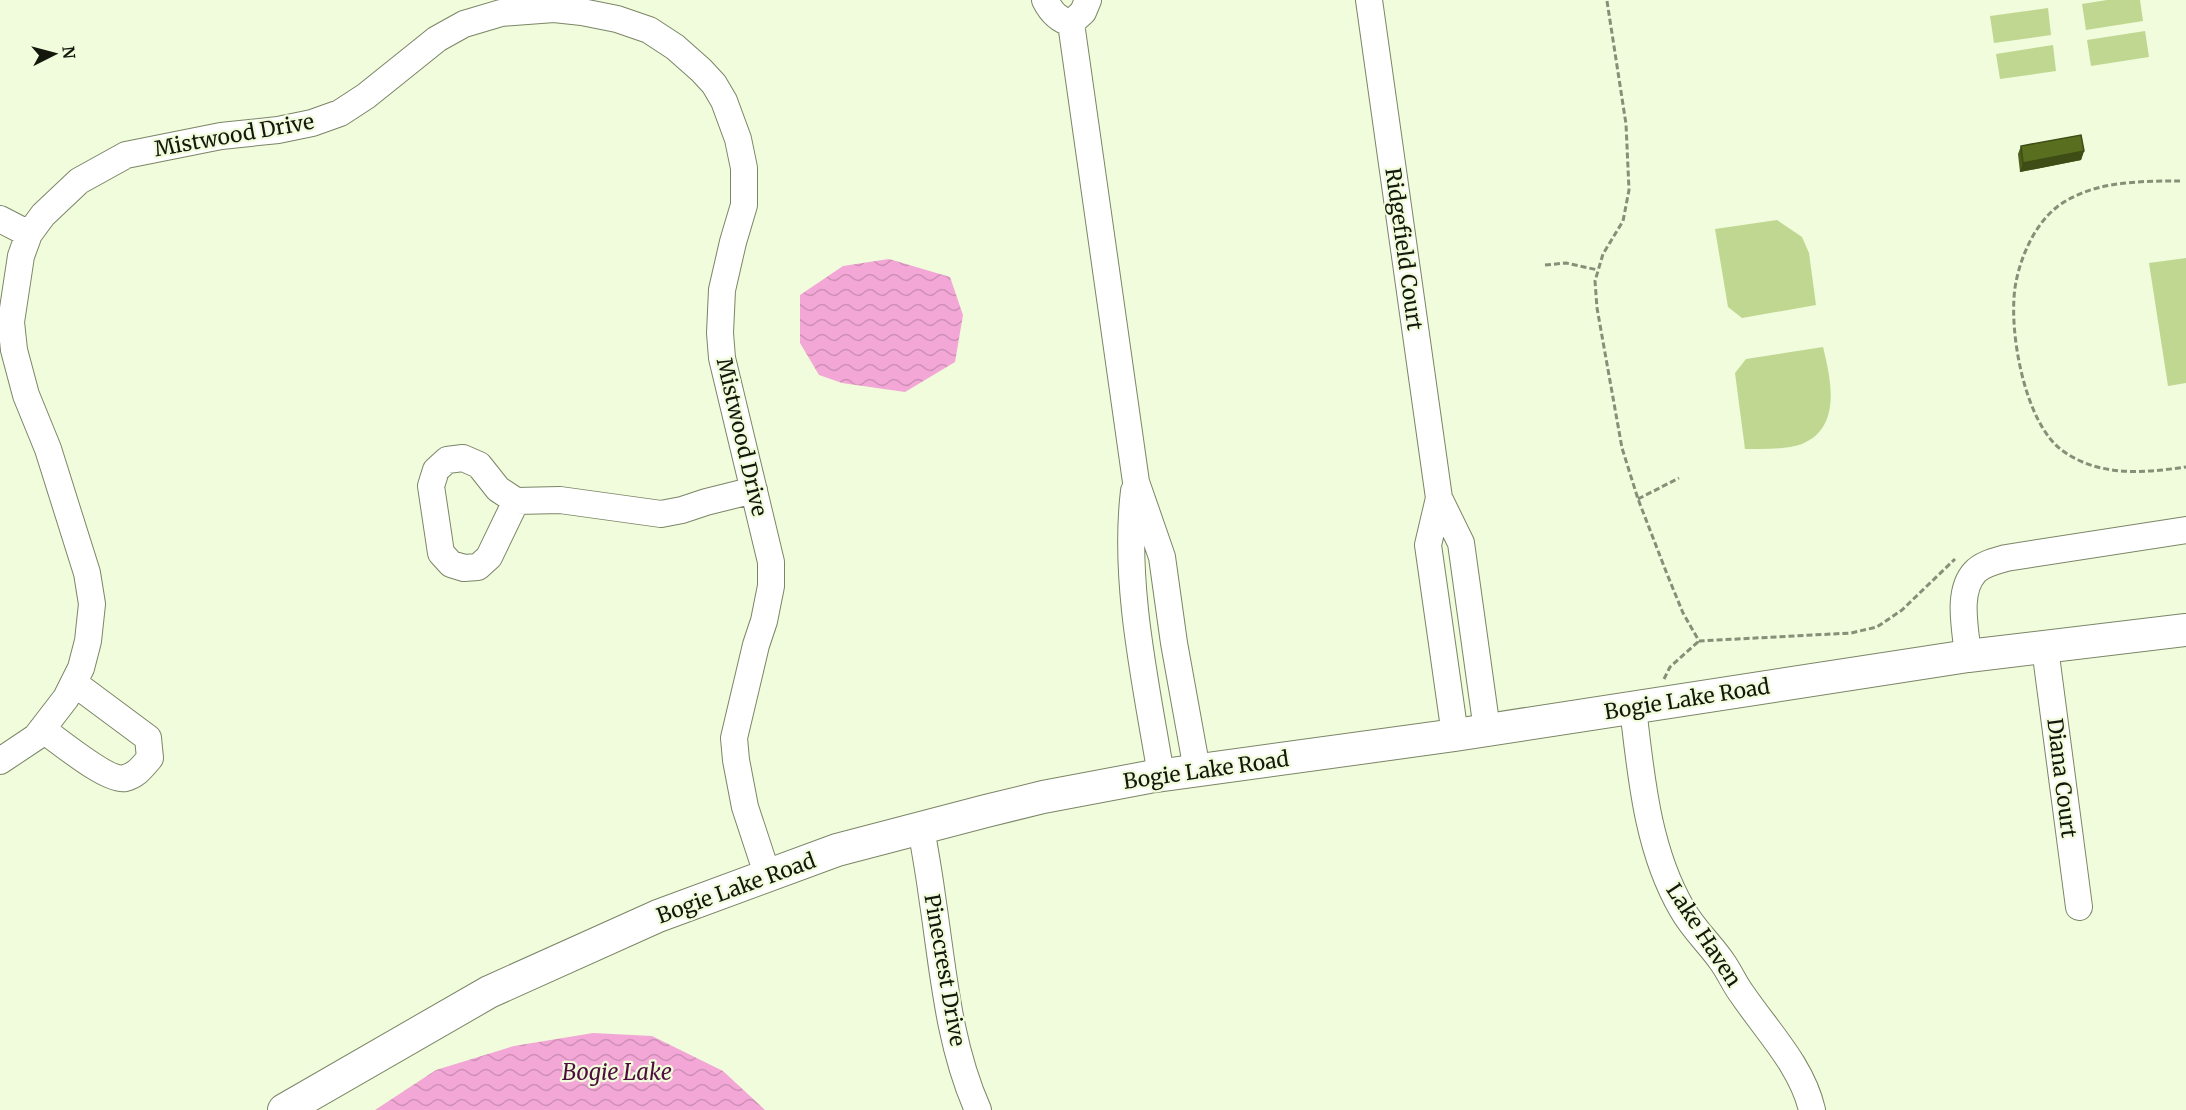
<svg xmlns="http://www.w3.org/2000/svg" width="2186" height="1110" font-family="Merriweather,serif">
<style>
.garden{fill:#c0d792}
.water{fill:url(#water-waves)}
.lines{fill:none;stroke-linecap:round;stroke-linejoin:round}
.minor-casing{stroke:#7b8567;stroke-width:28}
.major-casing{stroke:#7b8567;stroke-width:34}
.path{stroke:#878f78;stroke-width:3;stroke-dasharray:6 3;stroke-linecap:butt}
.minor{stroke:#fff;stroke-width:26}
.major{stroke:#fff;stroke-width:32}
.wall{fill:#4d5f1b}
.shaded-wall{fill:#3e4d16}
.building{fill:#596e1f;stroke:#3e4d16;stroke-width:1.5}
.labels{text-anchor:middle;dominant-baseline:central;stroke-width:4.5;stroke-linejoin:round;paint-order:stroke}
.street-label{font-size:21px;fill:#14170c;stroke:#f0fcdb}
.water-label{font-size:22px;font-style:italic;fill:#4e0e3d;stroke:#f0fcdb}
</style>
<defs>
<pattern id="water-waves" width="16" height="10" patternUnits="userSpaceOnUse" patternTransform="scale(1.5)"><rect width="16" height="10" fill="#f2a7d6"/><path d="M0 5q4-4 8 0t8 0" fill="none" stroke="#cf8fb6"/></pattern>
</defs>
<rect width="100%" height="100%" fill="#f0fcdb"/>
<path class="garden" d="M2107 0H2140L2143 21 2086 30 2082 4Z
M2048 8 2051 35 1994 43 1990 16Z
M2145 31 2149 57 2091 66 2087 40Z
M2053 45 2056 71 2000 79 1996 54Z
M1777 220 1802 237 1809 253 1816 305 1742 318 1728 307 1715 229Z
M2186 258V383L2168 386 2149 263Z
M1823 347C1831 379 1842 428 1802 444 1784 450 1763 449 1745 449L1735 373 1746 359Z"/>
<path class="water" d="M889 259 950 277 963 315 955 362 905 392 842 383 819 375 800 343V295L843 266Z
M593 1033 652 1036 723 1071 765 1110H375L436 1070 514 1046Z"/>
<g class="lines">
<defs>
<path id="minor" d="M1045 0C1051 12 1058 20 1071 23
M1369 0 1439 498 1461 543 1487 730
M1071 23 1136 482 1162 557 1174 643 1197 770
M1071 23 1083 12 1088 0
M0 219 29 234
M1134 491C1123 583 1146 684 1161 775
M1439 498 1428 545 1455 735
M516 501 489 557 478 567 464 568 451 564 441 553 431 486 436 470 447 460 463 458 479 465 498 489 516 501 560 500 661 514 682 510 706 502 754 490
M2045 648 2079 907
M1968 656C1966 631 1956 592 1975 572 1982 564 1996 561 2006 558L2186 530
M1633 708C1641 775 1647 849 1682 909 1693 929 1711 945 1723 963 1730 973 1735 985 1742 994 1767 1031 1802 1066 1812 1110
M42 729C58 740 108 782 125 778 137 775 142 767 150 758L148 738 74 683
M0 761 36 737 66 698 81 668 88 641 92 604 87 573 48 449 26 395 14 350 11 322 21 256 29 234 43 215 79 181 126 155 221 136 278 130 312 123 340 113 366 96 437 39 464 24 501 13 554 9 582 12 617 19 649 30 675 47 701 70 714 84 724 101 738 139 744 168V205L733 242 722 290 720 333 722 358 771 562V586L764 621 756 645 734 738 736 760 745 807 768 877
M921 828C925 851 929 873 932 896 943 968 948 1043 978 1110"/>
<path id="major" d="M284 1110 489 992 658 916 837 850 986 811 1043 797 1149 777 1455 735 1968 656 2186 630"/>
</defs>
<use href="#minor" class="minor-casing"/>
<use href="#major" class="major-casing"/>
<path class="path" d="M1607 1 1626 124 1629 190 1623 221 1603 254 1595 281 1597 308 1622 448 1638 499 1667 574 1683 613 1699 641 1851 633 1877 627 1902 610 1955 559
M2180 181C2139 181 2091 181 2057 207 2035 224 2021 256 2016 282 2007 326 2024 424 2063 451 2099 477 2144 473 2186 467
M1545 265 1566 263 1598 270
M1638 499 1679 478
M1664 679 1670 667 1699 641"/>
<use href="#minor" class="minor"/>
<use href="#major" class="major"/>
</g>
<path class="wall" d="M2021 146 2084 151 2081 160 2020 172 2018 154Z"/>
<path class="shaded-wall" d="M2084 151 2081 160 2020 172 2023 163Z"/>
<path class="building" d="M2081 135 2084 151 2023 163 2021 146Z"/>
<g class="labels">
<g class="street-label">
<text transform="translate(234 135) rotate(-10)">Mistwood Drive</text>
<text transform="translate(1404 249) rotate(82)">Ridgefield Court</text>
<text transform="translate(742 437) rotate(77)">Mistwood Drive</text>
<text transform="translate(1687 699) rotate(-9)">Bogie Lake Road</text>
<text transform="translate(1206 770) rotate(-8)">Bogie Lake Road</text>
<text transform="translate(2062 778) rotate(83)">Diana Court</text>
<text transform="translate(736 888) rotate(-20)">Bogie Lake Road</text>
<text transform="translate(1704 935) rotate(57)">Lake Haven</text>
<text transform="translate(945 970) rotate(80)">Pinecrest Drive</text>
</g>
<g class="water-label">
<text x="617" y="1072">Bogie Lake</text>
</g>
</g>
<g transform="translate(54 54) rotate(84)" stroke="#f0fcdb" stroke-width="4.5" paint-order="stroke">
<path d="M0-4.5L10 22L0 15L-10 22Z" fill="#14170c"/>
<text y="-9" font-size="16" font-weight="bold" text-anchor="middle" fill="#14170c">N</text>
</g>
</svg>
